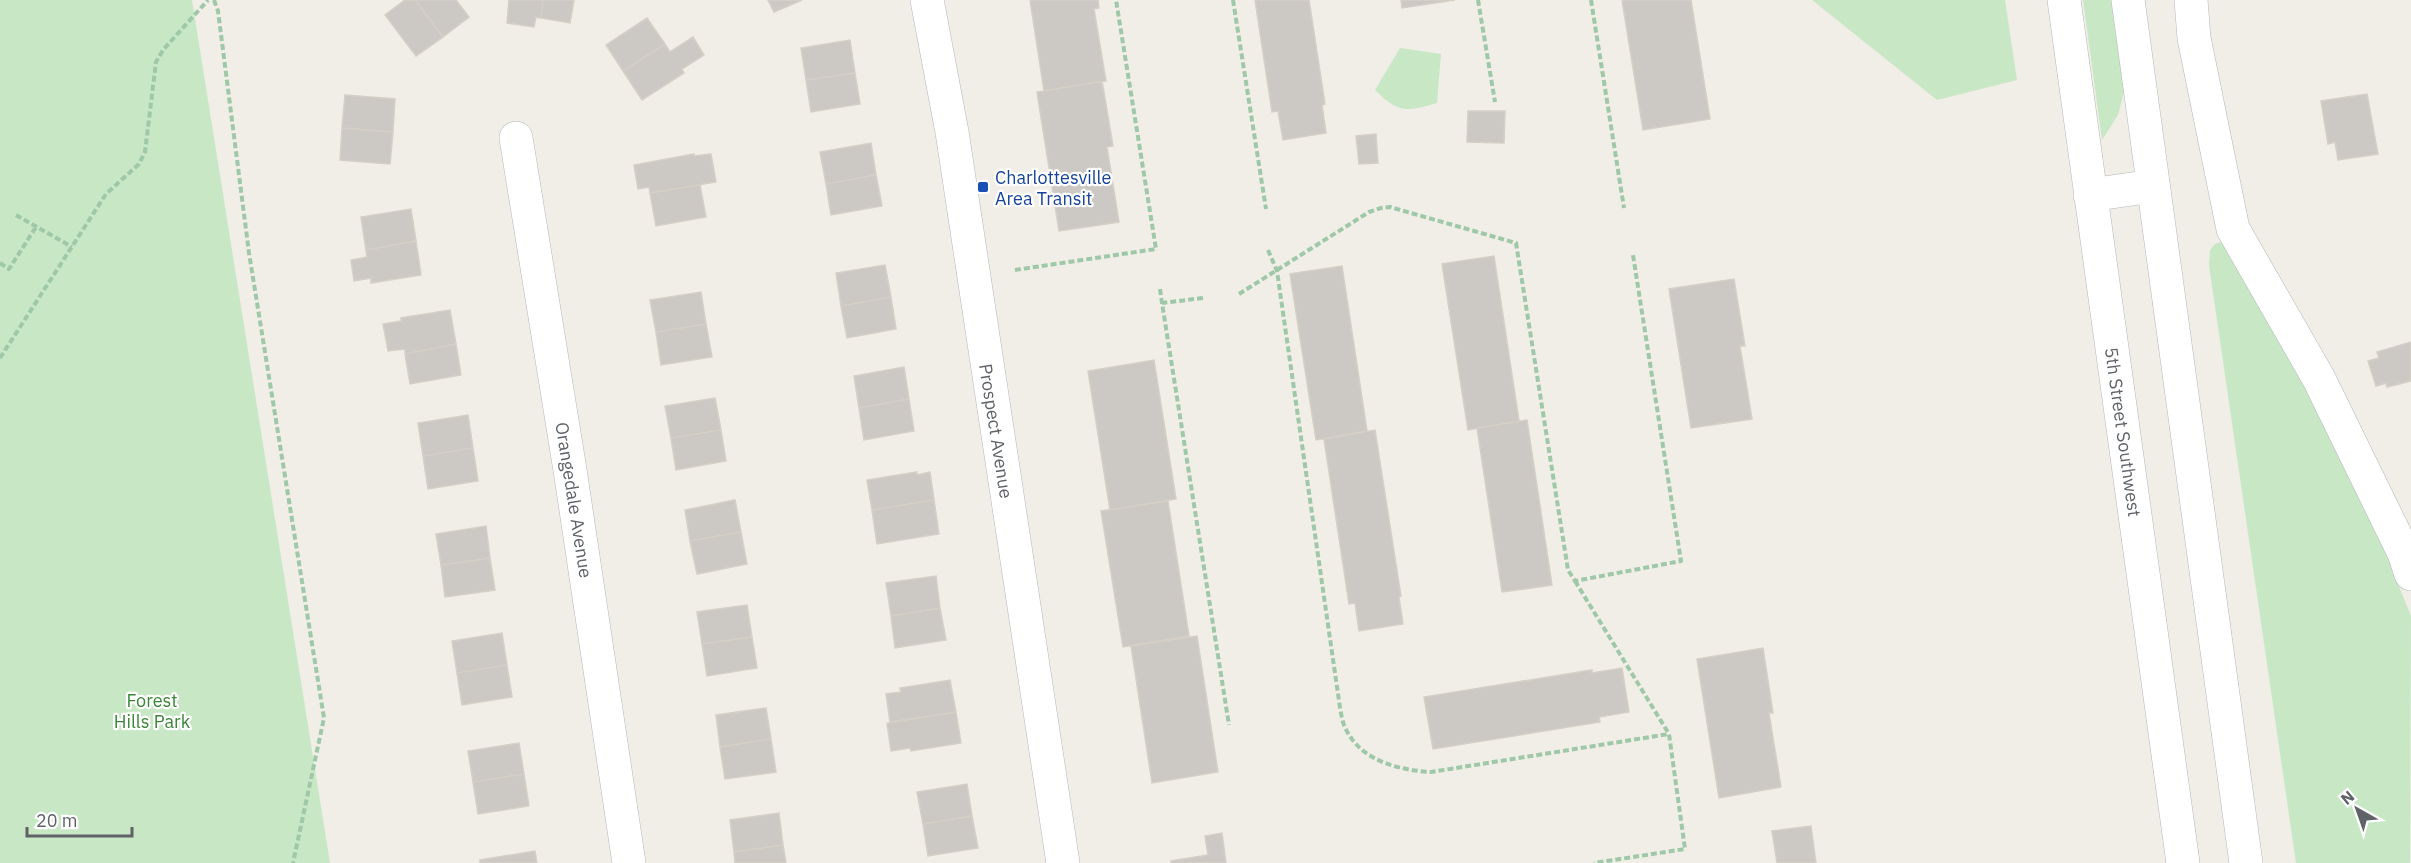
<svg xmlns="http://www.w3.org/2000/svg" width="2411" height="863" font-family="'IBM Plex Sans',sans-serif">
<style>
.green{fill:#c8e7c5}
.building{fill:#ccc9c4;stroke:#d5cfc6;stroke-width:1.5}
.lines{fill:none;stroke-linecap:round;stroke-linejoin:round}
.street-casing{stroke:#b4b8bb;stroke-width:34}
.secondary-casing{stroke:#b4b7bb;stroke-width:34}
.path{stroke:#9ec8a7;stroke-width:4;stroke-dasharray:6 3;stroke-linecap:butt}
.street{stroke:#fff;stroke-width:33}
.secondary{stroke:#fff;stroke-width:33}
.transit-dot{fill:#1a4fb4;stroke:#fff;stroke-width:2}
.labels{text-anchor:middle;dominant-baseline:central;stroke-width:4.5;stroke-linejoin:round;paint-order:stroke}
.transit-label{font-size:18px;fill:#164399;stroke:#fff;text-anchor:start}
.street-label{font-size:18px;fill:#5f6367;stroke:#fff}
.park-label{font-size:18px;fill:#3a8538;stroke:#fff}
</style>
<rect width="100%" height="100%" fill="#f0eee7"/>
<path class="green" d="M0 0H192L330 863H0Z
M1812 0H2005L2017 80 1937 100Z
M2083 0H2112L2125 88 2118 115 2102 140Z
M1400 48 1441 54 1437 103C1406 112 1398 113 1375 90Z
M2222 242 2229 251 2354 475 2411 616 2410 863H2296L2209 265 2210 250 2215 244Z"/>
<path class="building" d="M405 0H415L443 37 416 56 385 15Z
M415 0H456L469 17 443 37Z
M509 0H543L541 18 536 17 534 27 507 23Z
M543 0H574L570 23 541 18Z
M768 0H802L774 12Z
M1030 0H1098L1099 8 1094 9 1106 81 1044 91Z
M1255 0H1309L1325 104 1322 105 1326 133 1283 140 1278 111 1272 112Z
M1401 0H1455L1402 8Z
M1622 0H1691L1710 119 1643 130Z
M647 18 665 44 623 71 606 45Z
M693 37 704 55 682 69 684 73 642 100 623 71 665 44 670 52Z
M850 40 855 73 806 80 801 48Z
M855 73 860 104 811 112 806 80Z
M1102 81 1113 146 1107 147 1119 222 1059 231 1037 92Z
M2367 94 2378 154 2338 160 2335 142 2328 144 2321 101Z
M345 95 395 99 393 132 342 128Z
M1468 111H1505L1504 143 1467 142Z
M342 128 393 132 390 164 340 160Z
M1376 134 1378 163 1359 164 1356 136Z
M871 143 876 175 826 184 820 152Z
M694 154V156L711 154 716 182 650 193 649 187 638 189 634 165Z
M876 175 882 206 831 215 826 184Z
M700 185 706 217 656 226 650 193Z
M411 209 416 241 366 250 361 217Z
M416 241 421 275 371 283V278L354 281 351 260 367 257 366 250Z
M1494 256 1519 421 1468 430 1442 264Z
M885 265 891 297 841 306 836 273Z
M1342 266 1367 431 1316 440 1290 274Z
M1734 279 1745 346H1740L1752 419 1691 428 1669 289Z
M701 292 706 324 656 332 650 300Z
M891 297 896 329 847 338 841 306Z
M450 310 456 344 405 354V349L388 351 383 324 401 321V318Z
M706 324 712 357 661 365 656 332Z
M2411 342V381L2387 387 2386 383 2376 386 2368 361 2379 358 2377 352Z
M456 344 461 375 410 384 405 354Z
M1154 360 1176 499 1110 510 1088 371Z
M904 367 909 399 859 408 854 376Z
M715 398 721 430 671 438 665 406Z
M909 399 914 431 864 440 859 408Z
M468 415 473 448 423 456 418 423Z
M1527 420 1552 585 1502 592 1477 428Z
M721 430 726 461 676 470 671 438Z
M1375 430 1401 596 1399 597 1403 624 1359 631 1355 603 1349 604 1324 439Z
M473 448 478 481 428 489 423 456Z
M917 472V475L930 472 934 500 872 510 867 480Z
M735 500 741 532 690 541 685 510Z
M934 500 939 534 877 544 872 510Z
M1168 501 1189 636 1123 647 1101 511Z
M486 526 490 558 441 565 436 534Z
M741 532 747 564 697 574 690 541Z
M490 558 495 590 445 597 441 565Z
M936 576 940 608 891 616 886 583Z
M747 605 752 637 702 644 697 612Z
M940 608 946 640 895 648 891 616Z
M502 633 507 665 457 673 452 641Z
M1197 636 1218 772 1152 783 1131 646Z
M752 637 757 668 707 676 702 644Z
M1763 648 1773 713H1769L1781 787 1719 798 1697 659Z
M507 665 512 697 462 705 457 673Z
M1622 668 1629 712 1599 717 1600 722 1433 749 1424 697 1592 670V673Z
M950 680 956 712 890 722 886 694 901 692 900 688Z
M766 708 771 739 720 747 716 715Z
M956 712 961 743 911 751 910 748 891 751 887 723Z
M771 739 776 772 725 779 720 747Z
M519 743 524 774 473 782 468 751Z
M524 774 529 806 478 814 473 782Z
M967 784 972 816 923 824 917 792Z
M779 813 783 845 734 852 730 820Z
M972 816 978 848 928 856 923 824Z
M1811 826 1816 863H1777L1772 831Z
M1222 833 1226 863H1171V861L1208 855 1205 836Z
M783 845 786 863H735L734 852Z
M535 851 537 863H480V860Z"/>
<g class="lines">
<defs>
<path id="street" d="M2191 0 2194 38 2233 229 2319 379 2404 553 2411 574
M516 138 570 470 629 863
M2090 195 2153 186"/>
<path id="secondary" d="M927 0 952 132 1063 863
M2064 0 2183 863
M2128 0 2246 863"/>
</defs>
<use href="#street" class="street-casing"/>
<use href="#secondary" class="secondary-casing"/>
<path class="path" d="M214 0 218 11 249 253 324 718 293 863
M1233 0 1266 209
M1478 0 1495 102
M1591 0 1624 208
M16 215 72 247
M1268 250 1277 271 1337 687C1339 699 1340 713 1344 725 1358 760 1397 770 1431 772L1669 734 1685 849 1594 863
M0 263 9 269 36 227
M1015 270 1156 249 1116 0
M1160 289 1162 303
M1239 294 1369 212 1381 208 1390 207 1516 243 1568 570 1575 581 1681 561 1633 255
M1203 298 1162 303 1229 725
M0 358 106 194 139 164 145 152 156 62 163 50 208 0
M1575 581 1669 734"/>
<use href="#street" class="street"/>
<use href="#secondary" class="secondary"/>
</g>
<rect class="transit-dot" x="977" y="181" width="12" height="12" rx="3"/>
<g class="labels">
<g class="transit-label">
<text x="995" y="177">Charlottesville<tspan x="995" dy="21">Area Transit</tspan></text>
</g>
<g class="street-label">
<text transform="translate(996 431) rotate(81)">Prospect Avenue</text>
<text transform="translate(2123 432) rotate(82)">5th Street Southwest</text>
<text transform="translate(574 500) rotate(81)">Orangedale Avenue</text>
</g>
<g class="park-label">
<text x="152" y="700">Forest<tspan x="152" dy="21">Hills Park</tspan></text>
</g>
</g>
<g transform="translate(2357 809) rotate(320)" stroke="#ffffff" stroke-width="4.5" paint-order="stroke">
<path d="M0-4.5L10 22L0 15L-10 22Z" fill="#5f6367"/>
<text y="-9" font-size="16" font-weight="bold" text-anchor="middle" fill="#5f6367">N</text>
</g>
<path d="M27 827v9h105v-9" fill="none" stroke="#5f6367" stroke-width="3"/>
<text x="36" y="827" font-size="18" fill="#5f6367" stroke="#ffffff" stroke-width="4.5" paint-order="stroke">20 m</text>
</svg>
